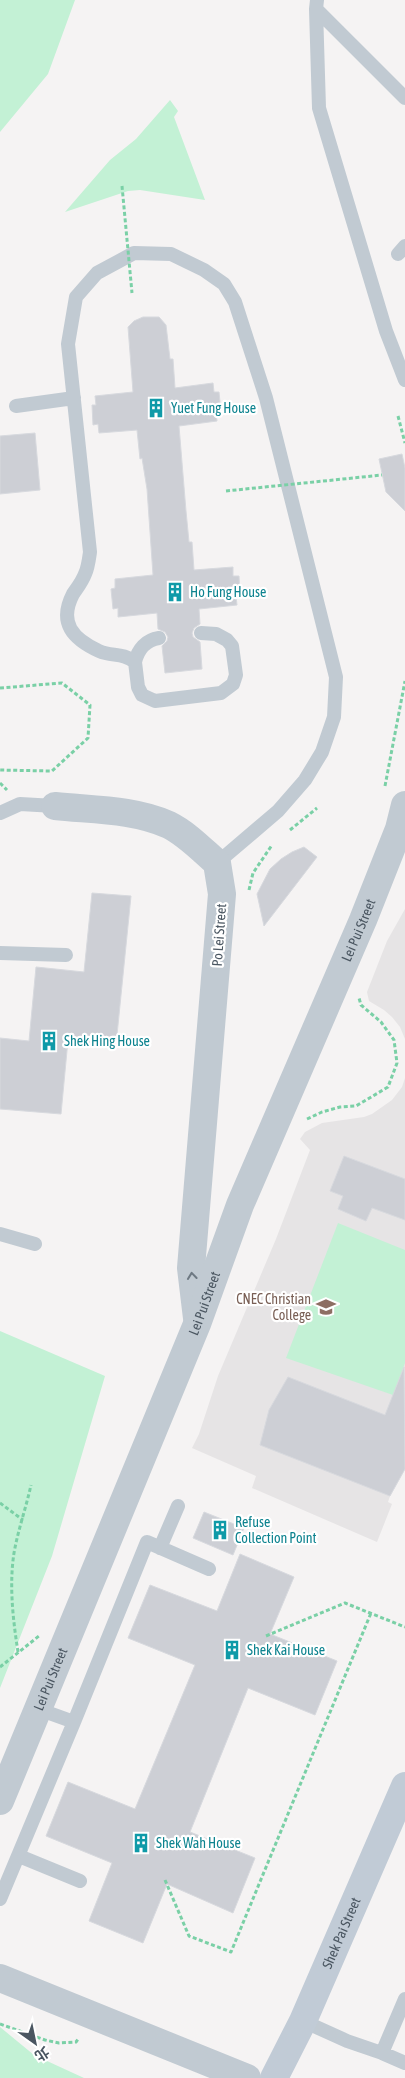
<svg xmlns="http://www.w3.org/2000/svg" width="405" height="2078" font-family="'Asap Condensed','Noto Sans TC',sans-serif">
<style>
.education{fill:#e6e4e5}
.green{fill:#c3f1d5}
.building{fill:#cdcfd5;stroke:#d7d9de}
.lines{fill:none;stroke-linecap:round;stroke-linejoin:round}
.path{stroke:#7ad0a6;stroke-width:3;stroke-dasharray:4 2.5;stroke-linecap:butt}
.lane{stroke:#c1cad2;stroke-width:14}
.street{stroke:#c1cad2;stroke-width:28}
.secondary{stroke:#c1cbd6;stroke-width:28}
.path-bridge{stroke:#7ad0a6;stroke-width:3;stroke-dasharray:4 2.5;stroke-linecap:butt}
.oneway{stroke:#6e7983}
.labels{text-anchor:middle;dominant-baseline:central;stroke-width:4.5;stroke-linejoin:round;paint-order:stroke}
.culture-label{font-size:14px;fill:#0d838f;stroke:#fff;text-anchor:start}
.street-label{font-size:14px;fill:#4a5661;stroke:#fff}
.education-label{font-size:14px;fill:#785e54;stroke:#fff;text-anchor:end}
</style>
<rect width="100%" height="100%" fill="#f5f3f3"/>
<path class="education" d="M405 909V1039L400 1027 392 1017 384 1010 369 1001 367 992 387 941Z
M405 1078V1469L390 1496 388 1502 392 1504 377 1542 252 1488 256 1476 192 1448 199 1434 218 1376 276 1239 310 1150 300 1139 305 1132 322 1123 364 1117 372 1114 392 1100 402 1087Z"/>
<path class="green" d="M0 0H75L48 74 0 132Z
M170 100 178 111 174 117 205 200 140 190 128 191 65 212 110 160 136 139Z
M338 1223 405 1250V1363L393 1395 286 1358Z
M0 1331 105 1376 52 1556 0 1688Z
M0 2027 34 2055 84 2078H0Z"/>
<path class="building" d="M143 317H159L166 325 170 359H173L175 388 213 383 214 392H219L221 412H216L217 421 179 426 186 511 189 542H192L194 570 233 567V576H239L240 595 236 596 237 605 199 609 200 624 194 628 192 633 193 637 200 642 202 669 165 673 162 646 167 641 168 637 165 632 158 629 157 613 118 617V608L113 609 111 589 115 588V579L153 575 147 489 142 458 140 459 137 430 99 433 98 424 93 425 92 405H96L95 396 133 392 128 327 134 321Z
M35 433 40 490 0 494V436Z
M402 454 405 468V511L386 492 379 459Z
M304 847 317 857 264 926 257 894 270 869 281 859 292 852Z
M92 893 131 896 116 1045 68 1040 61 1114 0 1109V1038L29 1041 36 967 84 972Z
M344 1156 405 1179V1220L372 1208 366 1221 338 1209 343 1196 330 1191Z
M404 1367 405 1469 390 1496 260 1445 269 1410 288 1377 385 1415Z
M204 1512 244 1528 233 1555 193 1538Z
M240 1554 294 1577 270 1634 337 1661 315 1715 248 1688 190 1832 255 1858 233 1913 167 1884 143 1943 89 1921 112 1863 46 1836 68 1782 135 1809 195 1665 128 1638 150 1585 217 1611Z"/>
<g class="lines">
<path class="path" d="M398 416 405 443
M0 688 62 683 90 705 88 738 52 771 0 770
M0 783 7 790
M385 786 405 681
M290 830 317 808
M249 890 253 873 272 845
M307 1119 322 1112 340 1107 356 1106 388 1087 397 1063 394 1040 381 1022 361 1005 359 998
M0 1503 23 1520
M266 1636 345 1603 405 1627
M18 1652C13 1620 9 1585 14 1553 18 1530 26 1508 31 1485
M0 1667 39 1636
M165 1880 189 1936 231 1952 371 1613
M0 2024 45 2040 59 2043 76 2042 79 2038"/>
<path class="lane" d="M317 0 316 9 319 108 386 331 405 380
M316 9 405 98
M398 254 405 246
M16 406 74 398
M201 633 216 634 227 640 232 646 236 675 233 684 221 693 155 701 142 695 138 687 135 662C122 652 112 657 99 651 73 639 58 623 73 594 77 588 82 582 85 574 88 568 89 559 90 552L68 344 76 297 97 273 134 253 171 254 204 270 224 284 235 302 266 398 336 677 334 717 322 752 305 780 278 811 217 863
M135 662C138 649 146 640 159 638
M0 813 20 804 55 806
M0 953 66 955
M0 1234 35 1244
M160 1548 178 1506
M38 1709 74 1722
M19 1856 80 1881
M0 1899 74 1722 147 1542 209 1569
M303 2021 347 2041 382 2053 405 2063
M382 2053 405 1999"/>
<g class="street">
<path d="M55 806C92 810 134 809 169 825 187 834 202 850 217 863L222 894 191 1268 197 1318"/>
<path id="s1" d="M0 1801 197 1324 240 1205 363 920 399 829 405 805"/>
<path d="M0 1978 247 2078"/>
</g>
<path class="secondary" id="s2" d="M274 2078 303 2021 405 1786"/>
<path class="path-bridge" d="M122 186 132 293
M226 491 382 475"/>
</g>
<defs><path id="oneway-chevron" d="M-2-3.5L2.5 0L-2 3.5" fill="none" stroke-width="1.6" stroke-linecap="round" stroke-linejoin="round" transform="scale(1.25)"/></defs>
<use class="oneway" href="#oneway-chevron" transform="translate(192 1276) rotate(-96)"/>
<defs>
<symbol id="building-bare" viewBox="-9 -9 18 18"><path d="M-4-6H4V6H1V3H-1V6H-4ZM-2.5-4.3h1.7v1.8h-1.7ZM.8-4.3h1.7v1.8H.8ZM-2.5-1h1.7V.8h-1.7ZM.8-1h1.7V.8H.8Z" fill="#0f9aa8" stroke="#fff" stroke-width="2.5" paint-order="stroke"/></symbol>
<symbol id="school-bare" viewBox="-9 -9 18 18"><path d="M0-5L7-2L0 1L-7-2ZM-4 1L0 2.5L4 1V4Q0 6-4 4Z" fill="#8d6e63" stroke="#fff" stroke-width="2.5" paint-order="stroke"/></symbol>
</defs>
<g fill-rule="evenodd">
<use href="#building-bare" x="142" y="394" width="28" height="28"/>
<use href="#building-bare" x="161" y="578" width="28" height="28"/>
<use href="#building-bare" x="35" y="1027" width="28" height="28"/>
<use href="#school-bare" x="312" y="1293" width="28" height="28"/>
<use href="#building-bare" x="206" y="1516" width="28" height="28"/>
<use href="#building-bare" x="218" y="1636" width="28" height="28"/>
<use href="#building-bare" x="127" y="1829" width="28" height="28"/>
</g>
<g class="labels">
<g class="culture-label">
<text x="171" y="408">Yuet Fung House</text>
<text x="190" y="592">Ho Fung House</text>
<text x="64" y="1041">Shek Hing House</text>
<text x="235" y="1522">Refuse<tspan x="235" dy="16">Collection Point</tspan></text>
<text x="247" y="1650">Shek Kai House</text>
<text x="156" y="1843">Shek Wah House</text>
</g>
<g class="street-label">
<text stroke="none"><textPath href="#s1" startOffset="942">Lei Pui Street</textPath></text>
<text transform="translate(219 935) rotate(-86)">Po Lei Street</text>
<text stroke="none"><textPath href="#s1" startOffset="538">Lei Pui Street</textPath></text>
<text stroke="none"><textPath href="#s1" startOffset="132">Lei Pui Street</textPath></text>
<text stroke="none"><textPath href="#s2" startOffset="160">Shek Pai Street</textPath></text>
</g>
<g class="education-label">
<text x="311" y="1299">CNEC Christian<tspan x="311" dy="16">College</tspan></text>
</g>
</g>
<g transform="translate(35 2043) rotate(147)" stroke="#ffffff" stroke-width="4" paint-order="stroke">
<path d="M0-4L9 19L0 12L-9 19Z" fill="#4a5661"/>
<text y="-8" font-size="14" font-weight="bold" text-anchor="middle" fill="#4a5661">北</text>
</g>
</svg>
